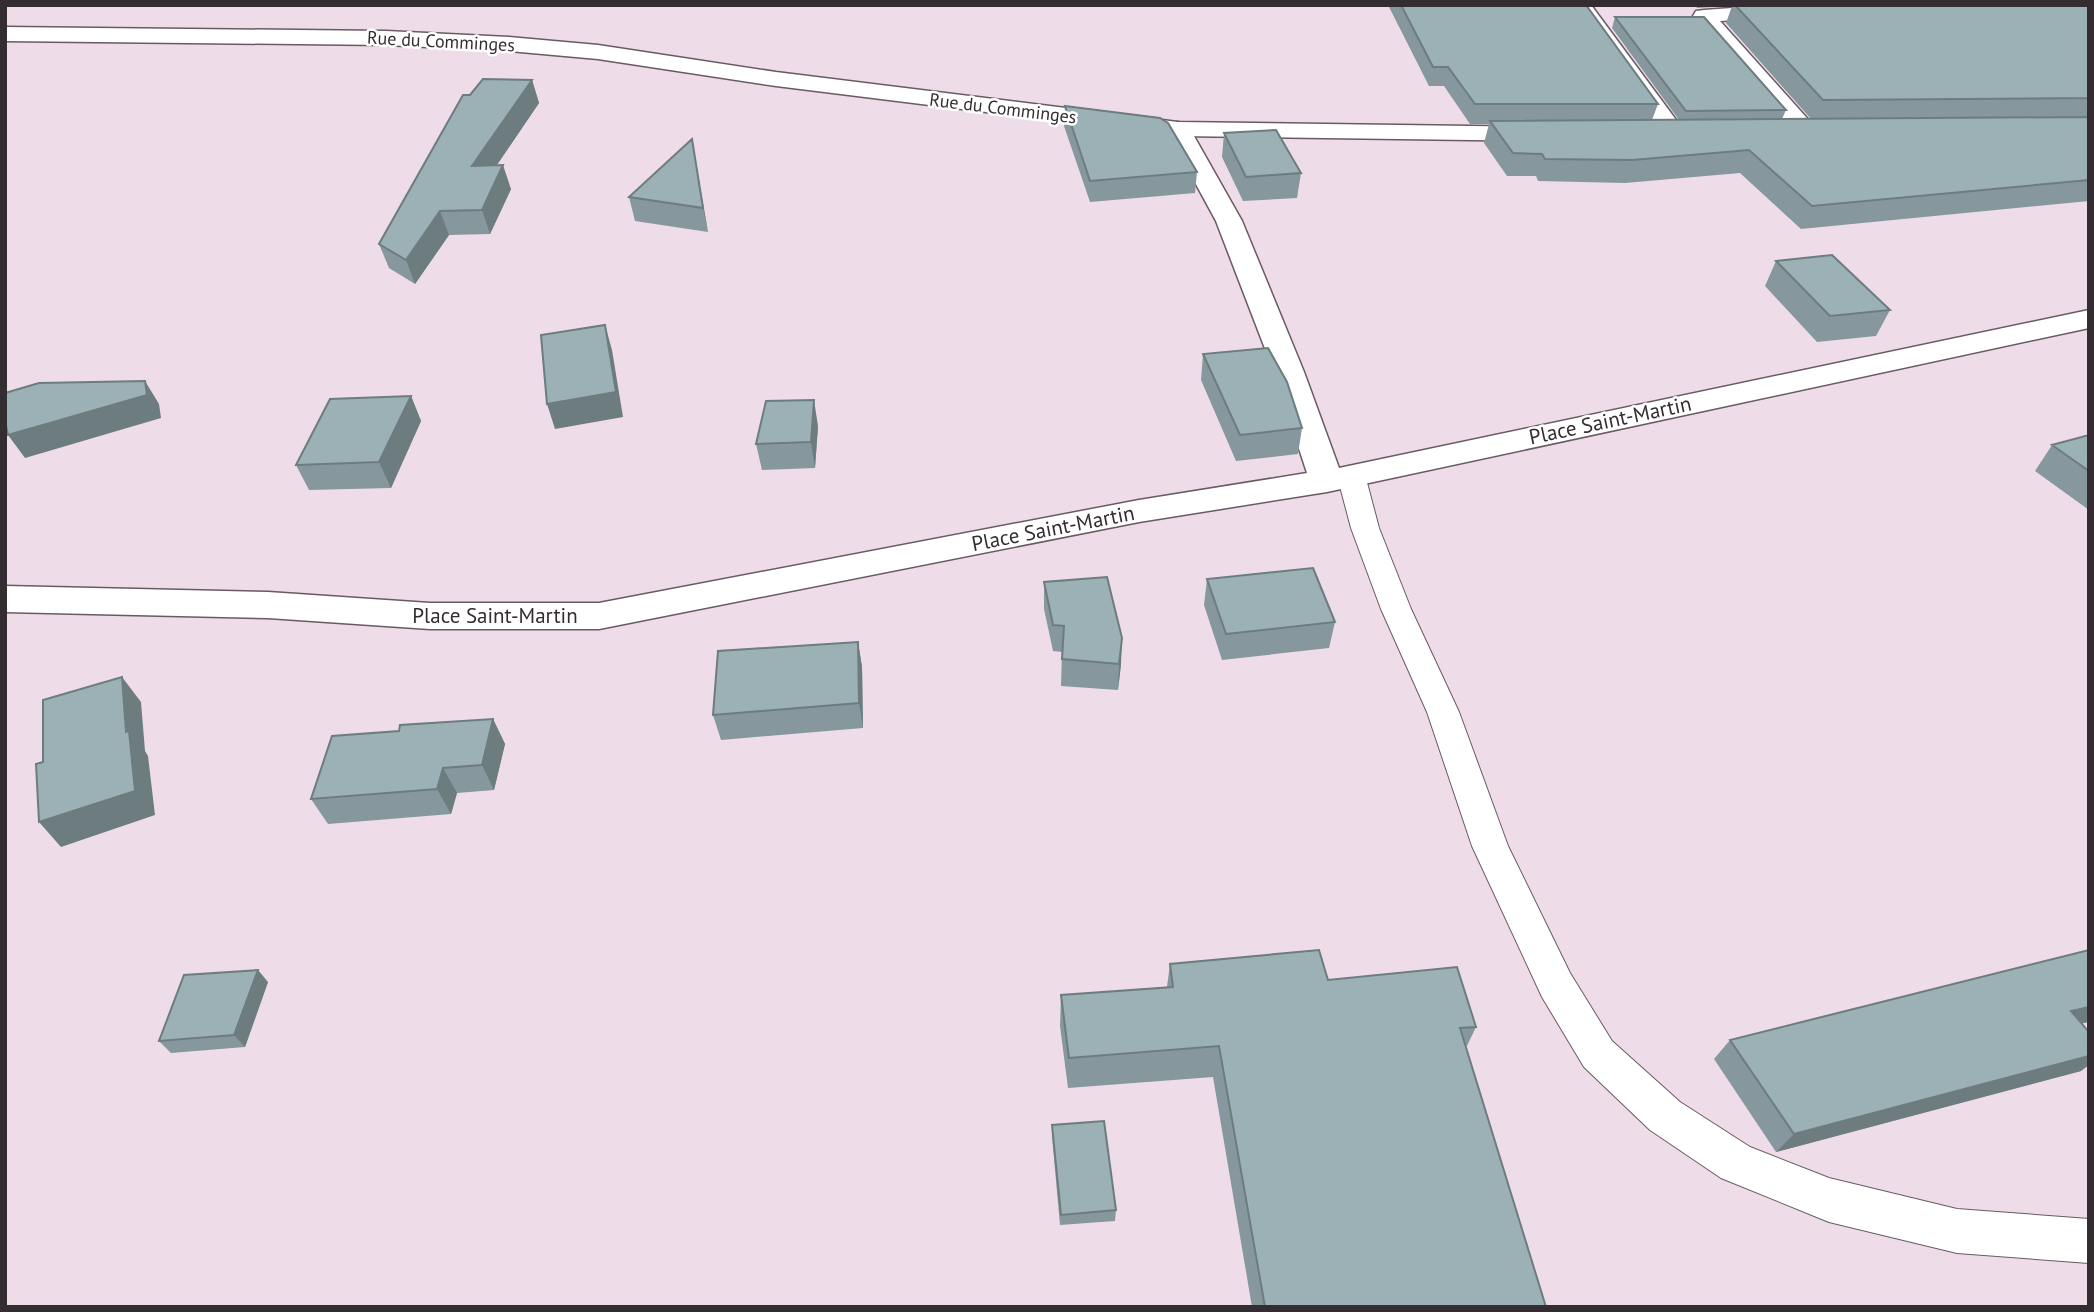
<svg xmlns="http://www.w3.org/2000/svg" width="2094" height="1312" font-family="'PT Sans',sans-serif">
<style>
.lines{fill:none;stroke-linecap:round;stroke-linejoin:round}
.lane-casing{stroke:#695a64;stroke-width:2}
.street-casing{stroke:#695a64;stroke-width:3}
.secondary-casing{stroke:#695a64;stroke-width:3}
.lane{fill:#fff;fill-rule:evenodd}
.street{fill:#fff;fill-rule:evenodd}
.secondary{fill:#fff;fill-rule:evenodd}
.wall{fill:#86989d}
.shaded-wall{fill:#6d7c7f}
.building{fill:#9cb1b6;stroke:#6d7c7f;stroke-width:2}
.labels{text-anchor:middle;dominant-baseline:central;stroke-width:5;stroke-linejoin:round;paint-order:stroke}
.far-street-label{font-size:18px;fill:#332c30;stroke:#fff}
.street-label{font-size:21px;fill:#332c30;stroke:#fff}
</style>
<rect width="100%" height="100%" fill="#eedce8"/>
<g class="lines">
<defs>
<path id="lane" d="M1351 466 1361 469 1365 475 1379 528 1411 609 1459 712 1508 846 1570 973 1612 1041 1680 1102 1750 1147 1829 1178 1957 1209 2089 1219V1263L1957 1253 1829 1222 1721 1178 1650 1130 1584 1067 1542 997 1472 846 1427 712 1381 609 1351 528 1337 475 1341 469Z"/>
<path id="street" d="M1570 5H1591L1685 132 1682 137 1673 139 1664 137Z
M1773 5H1806L1810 10 1806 14 1799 16 1720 21 1814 126 1817 131 1814 136 1805 138 1796 136 1693 16 1696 11 1704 10Z
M1178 122 1187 124 1190 129 1242 221 1304 372 1339 468 2089 310V328L1327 492 1139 522 599 629H430L268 618 5 612V586L268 592 430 603H599L1139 500 1307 473 1274 372 1216 221 1166 129 1169 124Z"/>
<path id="secondary" d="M5 27 386 31 509 37 598 45 776 72 1178 122 1537 127 1546 129 1549 134 1546 139 1537 141 1178 136 776 86 598 59 509 51 386 45 5 41Z"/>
</defs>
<use href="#lane" class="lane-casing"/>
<use href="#street" class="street-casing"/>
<use href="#secondary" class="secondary-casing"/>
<use href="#lane" class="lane"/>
<use href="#street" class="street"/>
<use href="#secondary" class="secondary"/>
</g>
<path class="wall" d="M1388 5H1586L1658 104 1652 120H1679L1612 28 1615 17 1786 110 1782 119H1811L1726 23 1732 6 1697 8 1695 5H2089V201L1801 229 1740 173 1625 183 1538 181 1536 176H1507L1484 143 1489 124H1470L1444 86H1429Z
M532 80 539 103 496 166 511 189 490 234 449 235 415 284 389 268 379 244 470 95Z
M1065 106 1197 172 1195 193 1090 202 1064 126Z
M1224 133 1301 173 1297 198 1243 201 1222 157Z
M696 163 708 232 635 221 629 197Z
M1776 261 1890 310 1876 336 1817 342 1765 286Z
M1203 354 1302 428 1298 454 1236 461 1201 380Z
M411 396 421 421 391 488 309 490 296 465Z
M818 426 815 468 762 470 756 444Z
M2089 435V510L2035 471 2052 445Z
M1207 579 1335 622 1329 648 1222 660 1204 605Z
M1044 582 1121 664 1118 690 1061 686 1062 652 1053 651 1044 609Z
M858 642 862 667 863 728 721 740 713 715Z
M493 719 505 744 494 790 457 793 451 814 328 824 311 799 399 731Z
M1170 964 1328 980 1476 1027 1466 1048 1546 1307H1252L1213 1077 1068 1088 1060 1026 1061 995 1167 987Z
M268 982 245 1047 171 1053 159 1041Z
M2082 1023 2081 1071 1776 1152 1714 1059 1730 1040Z
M1052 1125 1116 1210 1115 1221 1060 1225 1052 1136Z"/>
<path class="shaded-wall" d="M532 80 539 103 480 190 472 166Z
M692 139 696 163 708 232 703 208Z
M503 165 511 189 490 234 482 210Z
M440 211 449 235 415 284 406 260Z
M605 325 612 350 623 417 555 429 547 404Z
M145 381 159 404 161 418 25 458 8 435Z
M411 396 421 421 391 488 379 462Z
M814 400 818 426 815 468 811 442Z
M1122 638 1121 664 1118 690 1119 664Z
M858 642 862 667 863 728 859 703Z
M122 677 141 702 145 751 148 756 155 815 61 847 39 822Z
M493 719 505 744 494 790 482 765Z
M443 768 457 793 451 814 437 789Z
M258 970 268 982 245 1047 234 1035Z
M2089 1007V1022L2048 1031 2071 1011Z
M2089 1056V1065L2081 1071 1776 1152 1794 1134Z"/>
<path class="building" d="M1401 5H1586L1658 104H1475L1448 67H1433Z
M1735 5H2089V98L1823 100Z
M1615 17H1704L1786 110 1686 111Z
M483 79 532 80 472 166 503 165 482 210 440 211 406 260 379 244 463 95H470Z
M1065 106 1160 118 1168 123 1197 172 1090 181Z
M2089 117V180L1812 206 1749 150 1632 160 1545 159 1542 154 1513 153 1490 121Z
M1276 130 1301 173 1246 177 1224 133Z
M692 139 703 208 629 197Z
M1832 255 1890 310 1830 316 1776 261Z
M605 325 616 392 547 404 541 335Z
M1268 348 1287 382 1302 428 1240 435 1203 354Z
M145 381 147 395 8 435 5 421V393L39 383Z
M411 396 379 462 296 465 330 399Z
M814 400 811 442 756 444 766 401Z
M2089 435V471L2052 445Z
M1313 568 1335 622 1226 634 1207 579Z
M1107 577 1122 638 1119 664 1062 659 1064 626 1053 625 1044 582Z
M858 642 859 703 713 715 718 651Z
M122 677 126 732 129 731 135 791 39 822 36 764 43 762V700Z
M493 719 482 765 443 768 437 789 311 799 332 736 399 731 400 725Z
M1319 950 1328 980 1457 967 1476 1027 1460 1028 1546 1307H1265L1219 1046 1069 1058 1061 995 1173 987 1170 964Z
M2089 950V1007L2071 1011 2089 1032V1056L1794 1134 1730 1040Z
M258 970 234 1035 159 1041 184 975Z
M1104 1121 1116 1210 1061 1215 1052 1125Z"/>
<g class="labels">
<g class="far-street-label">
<text transform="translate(441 41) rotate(3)">Rue du Comminges</text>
<text transform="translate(1003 108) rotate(7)">Rue du Comminges</text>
</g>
<g class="street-label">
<text transform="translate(1610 420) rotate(-12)">Place Saint-Martin</text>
<text transform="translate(1053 528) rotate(-11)">Place Saint-Martin</text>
<text x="495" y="615">Place Saint-Martin</text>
</g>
</g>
<rect width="2094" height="1312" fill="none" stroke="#332c30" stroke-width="14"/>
</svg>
